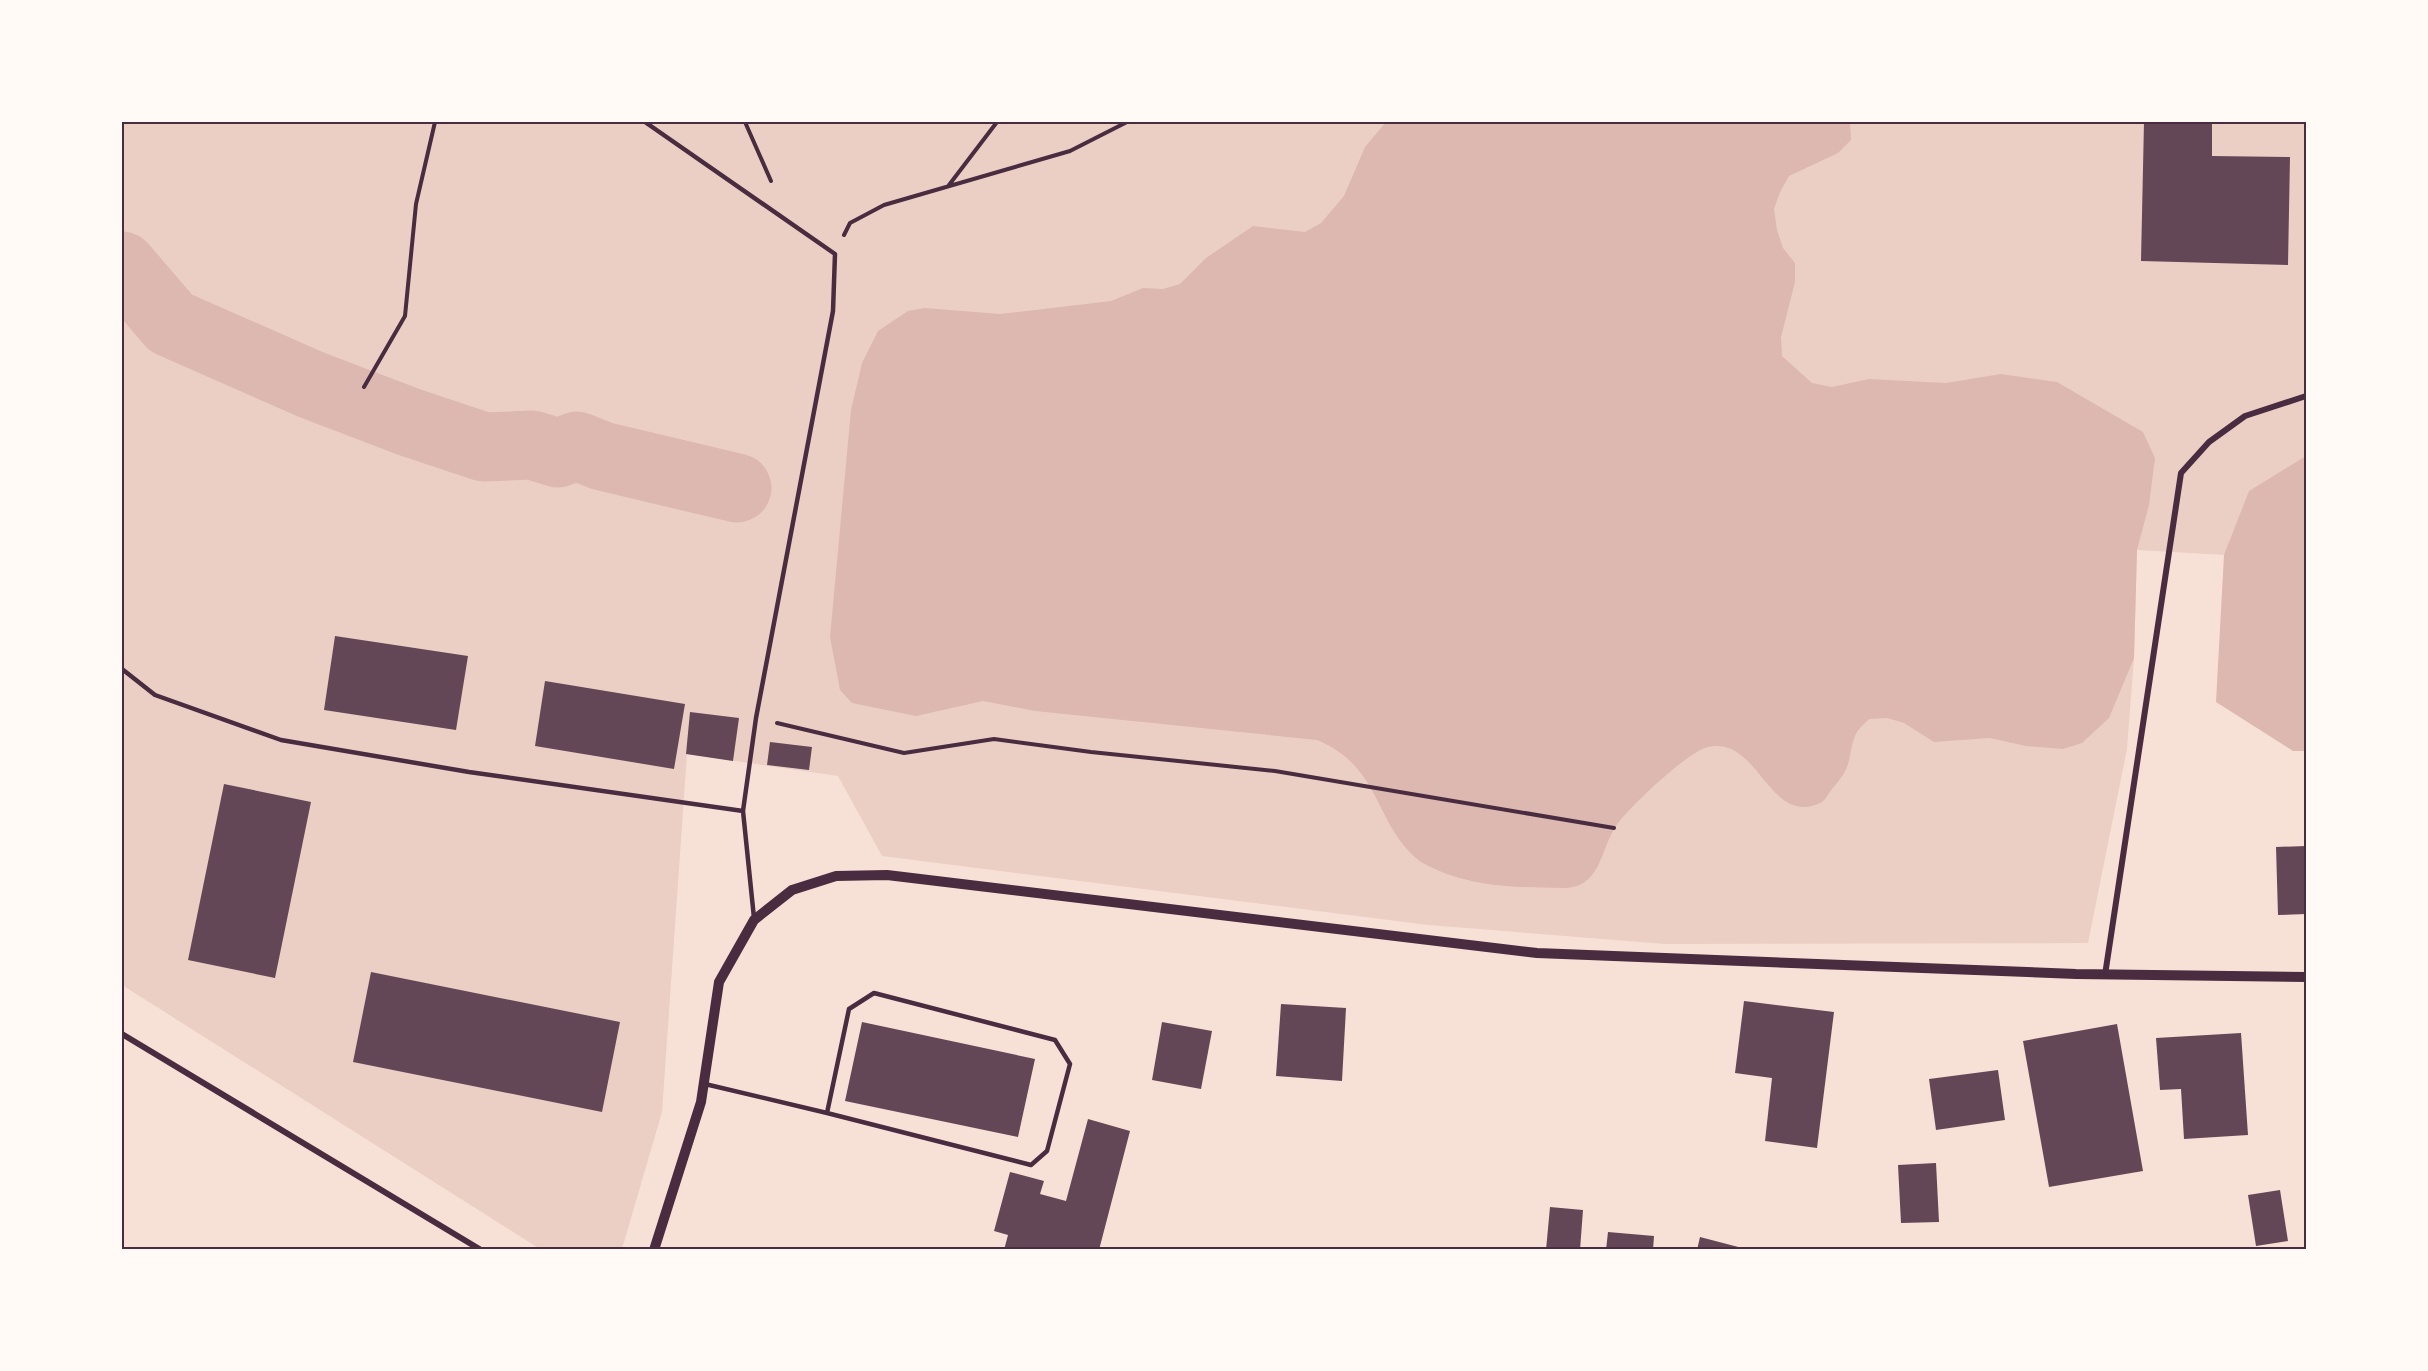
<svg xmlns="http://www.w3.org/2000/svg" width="2428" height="1371" font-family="Montserrat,sans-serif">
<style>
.green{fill:#ebcfc5}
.water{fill:#dcb8b0}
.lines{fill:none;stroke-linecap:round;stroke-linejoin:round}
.river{stroke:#dcb8b0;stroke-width:69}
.building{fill:#644757}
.path{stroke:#4a2c40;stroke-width:4}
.service{stroke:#4a2c40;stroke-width:4.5}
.minor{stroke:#4a2c40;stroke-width:6}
.tertiary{stroke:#4a2c40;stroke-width:10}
.neatline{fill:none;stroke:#4a2c40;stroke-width:2}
</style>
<rect width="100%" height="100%" fill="#f7e1d7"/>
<path class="green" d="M122 122H2306V582L2224 555 2137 550 2134 658 2127 749 2088 943 1665 944 1428 925 882 856 838 776 687 754 662 1112 622 1249H540L122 985Z"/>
<path class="water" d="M1386 122H1850L1851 140 1838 153 1789 176 1780 192 1774 209 1777 230 1783 248 1795 263V282L1781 337 1782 356 1812 383 1832 387 1869 379 1946 383 2001 374 2057 382 2143 432 2155 458 2149 505 2137 550 2134 658 2109 718 2082 743 2063 749 2026 746 1990 738 1934 742 1904 723 1887 718 1869 719C1865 723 1860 727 1857 732 1851 742 1851 757 1847 767 1844 775 1837 783 1832 789 1828 794 1825 801 1820 803 1767 827 1758 731 1705 748 1686 754 1624 811 1614 829 1600 854 1599 889 1562 888 1517 887 1479 888 1437 870 1432 867 1425 865 1421 862 1374 827 1383 767 1317 740L1035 711 983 701 916 716 852 703 840 690 830 637 851 410 862 363 878 331 908 311 925 308 1000 314 1111 301 1143 288 1163 289 1180 284 1206 258 1253 226 1305 232 1321 223 1344 196 1365 147Z
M2306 456V751H2293L2216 702 2224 555 2249 491Z"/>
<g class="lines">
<path class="river" d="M122 266 171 323 312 385 409 422 484 447 532 445 558 453 577 446 602 456 737 488"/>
</g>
<path class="building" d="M2144 122H2212V156L2290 157 2288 265 2141 261Z
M335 636 468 656 456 730 324 710Z
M545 681 685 704 674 769 535 746Z
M690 712 739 718 733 761 686 754Z
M770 742 812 747 809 770 767 765Z
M224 784 311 802 275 978 188 960Z
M2306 846V914L2278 915 2276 847Z
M371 972 620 1022 602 1112 353 1062Z
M1744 1001 1834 1012 1817 1148 1765 1141 1772 1078 1735 1073Z
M1281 1004 1346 1008 1342 1081 1276 1076Z
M862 1022 1035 1059 1018 1137 845 1101Z
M1162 1022 1212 1031 1201 1089 1152 1080Z
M2117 1024 2143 1171 2049 1187 2023 1041Z
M2241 1033 2248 1135 2184 1139 2181 1089 2160 1090 2156 1038Z
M1998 1070 2005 1120 1936 1130 1929 1079Z
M1088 1119 1130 1131 1099 1250H1004L1008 1235 994 1231 1010 1172 1044 1181 1040 1194 1066 1201Z
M1936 1163 1939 1222 1901 1223 1898 1165Z
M2280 1190 2288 1241 2256 1246 2248 1195Z
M1550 1207 1583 1210 1580 1250H1546Z
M1608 1232 1654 1236 1653 1250H1606Z
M1700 1237 1746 1249V1250H1697Z"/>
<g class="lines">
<path class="path" d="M745 122 771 181
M949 185 997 122
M844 235 850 223 884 205 1070 151 1127 122
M364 387 405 316 416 204 435 122
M777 723 904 753 994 739 1091 752 1275 771 1614 828"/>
<path class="service" d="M645 122 835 254 833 311 756 718 743 811
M122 669 155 695 281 740 469 772 743 811 754 918
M705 1084 827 1113 1031 1165 1047 1151 1070 1064 1055 1040 874 993 849 1009 827 1113"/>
<path class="minor" d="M2105 975 2181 473 2209 442 2245 416 2306 396
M122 1034 481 1250"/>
<path class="tertiary" d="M654 1250 701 1102 719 982 754 920 792 890 836 876 887 875 1537 953 2076 974 2306 977"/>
</g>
<rect width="2428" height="1371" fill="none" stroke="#fffaf5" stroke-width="246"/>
<rect x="123" y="123" width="2182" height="1125" class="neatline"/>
</svg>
